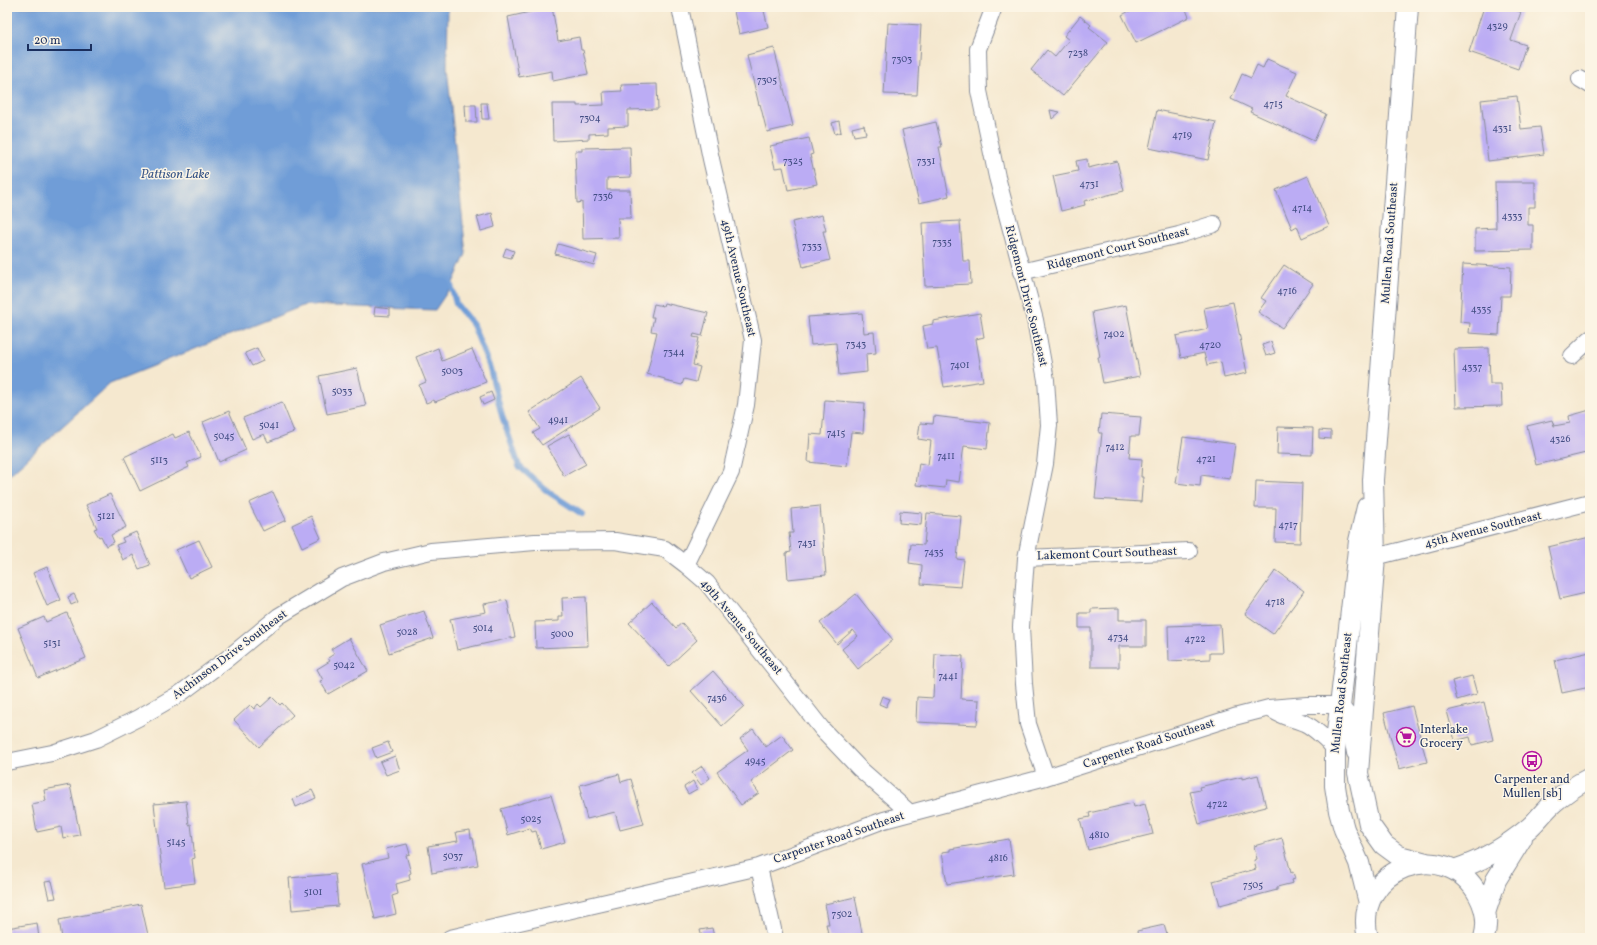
<svg xmlns="http://www.w3.org/2000/svg" width="1597" height="945" font-family="Vollkorn,serif">
<style>
.water{fill:#6f9dd7;stroke:#45669a}
.lines{fill:none;stroke-linecap:round;stroke-linejoin:round}
.stream{stroke:#6f9dd7;stroke-width:6}
.building{fill:#bbacf4}
.minor-casing{stroke:#888c96;stroke-width:18}
.tertiary-casing{stroke:#888c96;stroke-width:22}
.minor{stroke:#fff;stroke-width:16}
.tertiary{stroke:#fff;stroke-width:20}
.labels{text-anchor:middle;dominant-baseline:central;stroke-width:3;stroke-linejoin:round;paint-order:stroke}
.number-label{font-size:10px;fill:#434e84}
.street-label{font-size:12px;fill:#1b2f5e;stroke:#fcf5e5}
.poi-label{font-size:12px;fill:#1b2f5e;stroke:#fcf5e5;text-anchor:start}
.water-label{font-size:13px;font-style:italic;fill:#385688;stroke:#fcf5e5}
</style>
<rect width="100%" height="100%" fill="#fcf5e5"/>
<filter id="ink" filterUnits="userSpaceOnUse"><feTurbulence type="fractalNoise" baseFrequency=".025" numOctaves="2"/><feDisplacementMap in="SourceGraphic" scale="8" xChannelSelector="R" yChannelSelector="G"/><feConvolveMatrix kernelMatrix="1 2 1 2 8 2 1 2 1" color-interpolation-filters="sRGB"/></filter>
<filter id="wash" filterUnits="userSpaceOnUse"><feTurbulence type="fractalNoise" baseFrequency=".012" numOctaves="4" result="noise"/><feDisplacementMap in="SourceGraphic" scale="16" xChannelSelector="R" yChannelSelector="G"/><feGaussianBlur stdDeviation="0.9" result="paint"/><feColorMatrix in="noise" values="0 0 0 0 0 0 0 0 0 0 0 0 0 0 0 0 0 1.4 0 .05"/><feComposite in="paint" operator="in"/></filter>
<g filter="url(#wash)">
<rect width="100%" height="100%" fill="#f5e8cf"/>
<path class="water" d="M7 7H448L447 67 466 254 452 285 435 310 305 305 110 383 7 477Z"/>
<g class="lines">
<path class="stream" d="M449 278 456 304 473 325 490 368 502 416 519 466 547 491 582 514"/>
</g>
<g id="blocks">
<path class="building" d="M552 7 558 41 579 37 581 50H583L588 74 553 81 552 71 519 77 508 17Z
M733 7H763L768 27 739 34Z
M1137 7H1185L1189 17 1136 43 1122 15Z
M1484 7H1506L1521 12 1511 40 1526 45 1518 69 1469 52Z
M1586 7H1590V15L1589 16Z
M1080 16 1091 25 1089 27 1108 42 1063 96 1031 70 1047 50 1055 57 1069 40 1064 36Z
M888 23 921 25 917 95 884 94Z
M774 48 793 126 767 132 760 104 759 105 747 55Z
M1267 59 1297 72 1286 96 1326 114 1314 141 1250 112 1252 109 1231 99 1242 74 1251 78 1257 65 1263 68Z
M657 84 658 109 628 110V126L608 127V133L589 134V139L553 141 552 104H577V106L604 105 603 92 622 91 621 85Z
M1517 96 1521 129 1540 127 1544 154 1488 161 1481 100Z
M481 103H487L489 119H482Z
M465 105H476L477 122H466Z
M1050 110 1060 112 1052 119Z
M1157 110 1216 122 1208 160 1149 148Z
M839 121 841 132 835 134 832 123Z
M936 122 942 147H939L949 196 919 203 902 130Z
M864 125 866 134 854 136 852 128Z
M809 138 813 154 810 155 817 184 788 190 783 167 775 168 770 146Z
M630 147 631 177 607 178V190H630L631 218H618L619 238 583 239 582 202 577 203 575 151H582V148Z
M1087 159 1088 168 1117 161 1124 191 1084 201 1085 205 1061 211 1053 176 1078 171 1076 161Z
M1308 176 1329 226 1302 238 1297 226 1292 229 1276 190Z
M1495 182H1535V207H1528V225H1533V250L1475 251V229L1496 228Z
M492 213 495 227 481 231 477 217Z
M822 215 826 231H823L830 260 803 267 792 222Z
M960 221 963 261H970L971 284 925 286 922 223Z
M558 244 597 255 594 265 555 254Z
M506 248 514 251 511 258 503 256Z
M1463 264 1511 267 1510 296H1501L1499 335 1469 333 1470 323 1460 322Z
M1284 265 1313 284 1282 328 1258 312 1266 301 1261 298Z
M1233 302 1247 373 1224 378 1221 362 1207 365 1204 353 1181 358 1176 336 1208 329 1204 308Z
M664 303 708 313 702 336 694 334 693 337 699 338 693 365 700 367 696 382 684 379 682 385 665 381V379L647 374 657 332 651 331 654 317H651L654 304 663 306Z
M1126 305 1140 376 1103 383 1098 357H1100L1092 312Z
M375 307 390 309V316L374 315Z
M862 313 864 333 874 332 876 353 866 354 867 372 839 375 836 343 811 345 808 317Z
M980 313 984 337 976 339 983 381 944 387 937 348 927 349 923 326 933 324V321Z
M1271 342 1275 353 1266 356 1262 345Z
M257 348 263 361 252 366 245 353Z
M438 348 442 361 472 349 486 382 435 402 434 400 426 403 419 385 426 382 416 357Z
M1489 348 1490 384H1501L1502 406 1456 407 1454 349Z
M357 368 366 406 327 414 319 376Z
M581 378 600 408 542 445 533 433 540 429 529 412Z
M491 392 494 400 483 405 480 397Z
M825 400 865 403 863 433 851 432 847 466 808 462 810 434 822 435Z
M282 402 294 432 268 442 264 434 252 439 243 418Z
M1590 410V452L1536 465 1527 426 1552 420 1554 426 1570 423 1569 416Z
M229 411 246 450 219 462 203 422Z
M1101 414 1141 417 1139 436H1131L1129 458 1142 459 1141 477H1143L1141 502 1095 499 1102 433H1099Z
M934 416 990 423 987 449 964 446 959 482 946 480 945 488 916 485 919 463 928 465 931 441 918 439 920 423 933 424Z
M1278 427 1313 428 1312 455 1277 454Z
M1319 430 1331 431V439L1319 438Z
M189 432 201 457 187 463 189 467 140 491 124 457 173 434 175 438Z
M569 434 586 464 564 476 547 446Z
M1183 437 1235 444 1230 479 1201 475 1200 486 1176 483Z
M1256 481 1302 483 1300 543 1275 542 1276 508H1255Z
M273 492 286 520 263 531 249 503Z
M110 494 126 527 111 535 114 542 106 546 101 536 99 537 94 529 97 528 86 505Z
M820 506 826 575 788 579 786 553 791 552 789 533H793L791 509Z
M900 511 922 513 921 525 899 523Z
M927 513 961 516 957 559 964 560 961 587 921 584 922 565 909 563 911 544 924 545Z
M311 516 321 538 302 547 292 525Z
M136 532 150 565 139 569 133 555 123 560 116 545 124 542 122 538Z
M1590 537V592L1560 599 1548 547Z
M199 540 212 567 189 578 176 550Z
M47 567 61 600 47 606 33 573Z
M1276 570 1304 591 1273 634 1245 614Z
M74 594 78 602 71 605 68 597Z
M856 594 893 640 858 669 842 649 858 636 853 630 837 644 820 623Z
M586 597 588 646 536 648 535 622 559 621V617H563L562 598Z
M507 600 515 637 457 650 450 619 486 612 484 604Z
M652 602 676 628 682 623 697 640 669 666 629 623Z
M1119 608V620H1146V646H1119V667H1091V628H1079V613H1091V609Z
M424 611 433 638 389 653 380 625Z
M67 613 86 658 38 678 18 628 44 617 46 622Z
M1220 624 1222 653H1210V659L1169 661 1168 626Z
M349 638 368 671 328 694 320 681 323 680 317 669 330 661 328 658 334 654 331 649Z
M1590 652V687L1562 693 1555 660Z
M935 654 963 656 961 699 979 700 977 725 916 722 917 697 933 698Z
M713 671 744 706 722 726 691 691Z
M1472 676 1477 694 1457 700 1452 681Z
M882 696 890 699 886 707 879 704Z
M272 697 280 705 282 703 293 715 259 747 234 720 250 705 254 709 258 704 261 707Z
M1484 702 1493 740 1472 745 1470 737 1455 741 1447 711Z
M1412 706 1427 762 1399 769 1384 713Z
M753 729 766 747 782 735 793 750 751 782 759 793 741 805 717 772 748 750 740 739Z
M388 742 392 752 376 758 372 748Z
M395 756 400 770 386 775 380 762Z
M702 766 710 778 701 785 692 773Z
M619 774 621 782 631 779 644 824 620 830 615 812 587 819 580 793H582L580 785Z
M1258 775 1266 807 1199 824 1190 792 1200 790 1199 787 1242 777V779Z
M693 781 697 789 688 794 684 787Z
M70 785 80 835 63 838 61 827 37 832 32 804 46 801 44 790Z
M312 790 316 798 296 807 293 799Z
M551 795 565 842 541 849 536 831 532 832 530 828 508 835 501 809Z
M186 801 189 825 191 824 195 858 192 859 195 883 164 887 154 804Z
M1133 803 1134 807 1145 804 1153 834 1088 850 1080 819 1090 817 1089 813Z
M470 830 471 838H473L478 865 432 873 428 846 458 841 456 832Z
M1282 838 1291 873 1293 872 1295 879 1292 880 1293 883 1277 887V890L1220 905 1213 881 1256 869 1254 860 1257 859 1254 846Z
M1009 839 1014 874 947 884 942 852 950 851V849Z
M407 844 410 854 406 855 411 873 409 874 410 880 396 884 398 894 392 896 396 914 375 919 362 864 388 858 386 849Z
M335 874 338 906 292 910 289 878Z
M52 881 56 898 49 899 45 882Z
M855 897 863 938H829L826 924H829L825 904Z
M141 904 148 935 135 938H62L59 920Z
M37 923 39 938H7V928Z
M1164 925 1168 938H1138L1137 931Z
M712 928 714 937 702 938 700 930Z"/>
</g>
</g>
<g filter="url(#ink)">
<use href="#blocks" fill-opacity="0" stroke="#888c96" stroke-width="1"/>
<g class="lines">
<defs>
<path id="minor" d="M680 7 711 159 753 340 746 405 731 472 686 565 707 583 822 729 859 768 910 813
M994 7 978 49 979 91 997 177 1035 320 1046 380 1049 425 1045 464 1026 558 1021 627 1024 684 1028 724 1046 777
M1580 79 1590 85
M1021 272 1179 235 1214 224
M1572 356 1590 339
M1375 557 1590 502
M1026 558 1189 551
M1269 708C1283 718 1289 717 1304 723 1313 727 1330 742 1335 750
M7 762 52 753 96 739 138 718 181 693 228 658 279 616 342 578 384 562 431 551 535 542 615 541 665 549 686 565
M759 867 775 938
M450 938 759 867 884 820 1046 777 1234 717 1269 708 1307 705H1340L1348 715 1355 753"/>
<path id="tertiary" d="M1408 7 1373 480 1375 557 1358 773 1369 824 1384 845 1399 856 1426 863
M1367 507 1359 541 1335 750V786L1339 811 1344 829 1359 863 1369 903
M1454 870C1482 861 1506 847 1529 828 1537 821 1544 811 1552 804 1564 793 1576 785 1590 778
M1485 913 1496 880 1522 838
M1368 938C1351 869 1446 833 1479 896 1486 909 1488 924 1484 938"/>
</defs>
<use href="#minor" class="minor-casing"/>
<use href="#tertiary" class="tertiary-casing"/>
<use href="#minor" class="minor"/>
<use href="#tertiary" class="tertiary"/>
</g>
</g>
<defs>
<symbol id="supermarket-ring" viewBox="-11 -11 22 22"><circle r="9.5" fill="#fcf5e5" stroke="#b5179e" stroke-width="1.5"/><path d="M-6-5.5h2.5l.6 2H6L4.5 2H-2.5L-4.4-4H-6ZM-1.5 3.2a1.3 1.3 0 1 0 .1 0ZM3 3.2a1.3 1.3 0 1 0 .1 0Z" fill="#b5179e"/></symbol>
<symbol id="bus-ring" viewBox="-11 -11 22 22"><circle r="9.5" fill="#fcf5e5" stroke="#b5179e" stroke-width="1.5"/><path d="M-5-6H5V4H4V6H2V4H-2V6H-4V4H-5ZM-3.5-4V0h7V-4ZM-3.5 1.2v1.5H-2V1.2ZM2 1.2v1.5H3.5V1.2Z" fill="#b5179e"/></symbol>
</defs>
<g fill-rule="evenodd">
<use href="#supermarket-ring" x="1395" y="726" width="22" height="22"/>
<use href="#bus-ring" x="1521" y="750" width="22" height="22"/>
</g>
<g class="labels">
<g class="number-label">
<text x="1497" y="26">4329</text>
<text x="1078" y="53">7238</text>
<text x="902" y="59">7303</text>
<text x="767" y="80">7305</text>
<text x="1273" y="104">4715</text>
<text x="590" y="118">7304</text>
<text x="1502" y="128">4331</text>
<text x="1182" y="135">4719</text>
<text x="793" y="161">7325</text>
<text x="926" y="161">7331</text>
<text x="1089" y="184">4731</text>
<text x="603" y="196">7336</text>
<text x="1302" y="208">4714</text>
<text x="1512" y="216">4333</text>
<text x="942" y="242">7335</text>
<text x="812" y="246">7333</text>
<text x="1287" y="291">4716</text>
<text x="1481" y="309">4335</text>
<text x="1114" y="334">7402</text>
<text x="856" y="344">7343</text>
<text x="1210" y="345">4720</text>
<text x="674" y="352">7344</text>
<text x="960" y="365">7401</text>
<text x="1472" y="367">4337</text>
<text x="452" y="371">5003</text>
<text x="342" y="391">5033</text>
<text x="558" y="420">4941</text>
<text x="269" y="425">5041</text>
<text x="836" y="433">7415</text>
<text x="224" y="436">5045</text>
<text x="1560" y="439">4326</text>
<text x="1115" y="447">7412</text>
<text x="946" y="456">7411</text>
<text x="1206" y="459">4721</text>
<text x="159" y="460">5113</text>
<text x="106" y="516">5121</text>
<text x="1288" y="525">4717</text>
<text x="807" y="543">7431</text>
<text x="934" y="552">7435</text>
<text x="1275" y="602">4718</text>
<text x="483" y="628">5014</text>
<text x="407" y="632">5028</text>
<text x="562" y="634">5000</text>
<text x="1118" y="637">4734</text>
<text x="1195" y="639">4722</text>
<text x="52" y="643">5131</text>
<text x="344" y="665">5042</text>
<text x="948" y="676">7441</text>
<text x="717" y="698">7436</text>
<text x="755" y="761">4945</text>
<text x="1217" y="804">4722</text>
<text x="531" y="819">5025</text>
<text x="1099" y="835">4810</text>
<text x="176" y="842">5145</text>
<text x="453" y="856">5037</text>
<text x="998" y="858">4816</text>
<text x="1253" y="885">7505</text>
<text x="313" y="892">5101</text>
<text x="842" y="914">7502</text>
</g>
<g class="street-label">
<text transform="translate(1390 243) rotate(-86)">Mullen Road Southeast</text>
<text transform="translate(1118 249) rotate(-14)">Ridgemont Court Southeast</text>
<text transform="translate(738 278) rotate(77)">49th Avenue Southeast</text>
<text transform="translate(1026 296) rotate(76)">Ridgemont Drive Southeast</text>
<text transform="translate(1483 530) rotate(-14)">45th Avenue Southeast</text>
<text transform="translate(1107 554) rotate(-2)">Lakemont Court Southeast</text>
<text transform="translate(741 627) rotate(50)">49th Avenue Southeast</text>
<text transform="translate(230 655) rotate(-37)">Atchinson Drive Southeast</text>
<text transform="translate(1342 693) rotate(-84)">Mullen Road Southeast</text>
<text transform="translate(1149 744) rotate(-18)">Carpenter Road Southeast</text>
<text transform="translate(839 838) rotate(-19)">Carpenter Road Southeast</text>
</g>
<g class="poi-label">
<text x="1420" y="730">Interlake<tspan x="1420" dy="14">Grocery</tspan></text>
<text x="1532" y="780" text-anchor="middle">Carpenter and<tspan x="1532" dy="14">Mullen [sb]</tspan></text>
</g>
<g class="water-label">
<text x="175" y="175">Pattison Lake</text>
</g>
</g>
<rect width="1597" height="945" fill="none" stroke="#fcf5e5" stroke-width="24"/>
<path d="M28 44v6h63v-6" fill="none" stroke="#1b2f5e" stroke-width="2"/>
<text x="34" y="44" font-size="12" fill="#1b2f5e" stroke="#fcf5e5" stroke-width="3" paint-order="stroke">20 m</text>
</svg>
